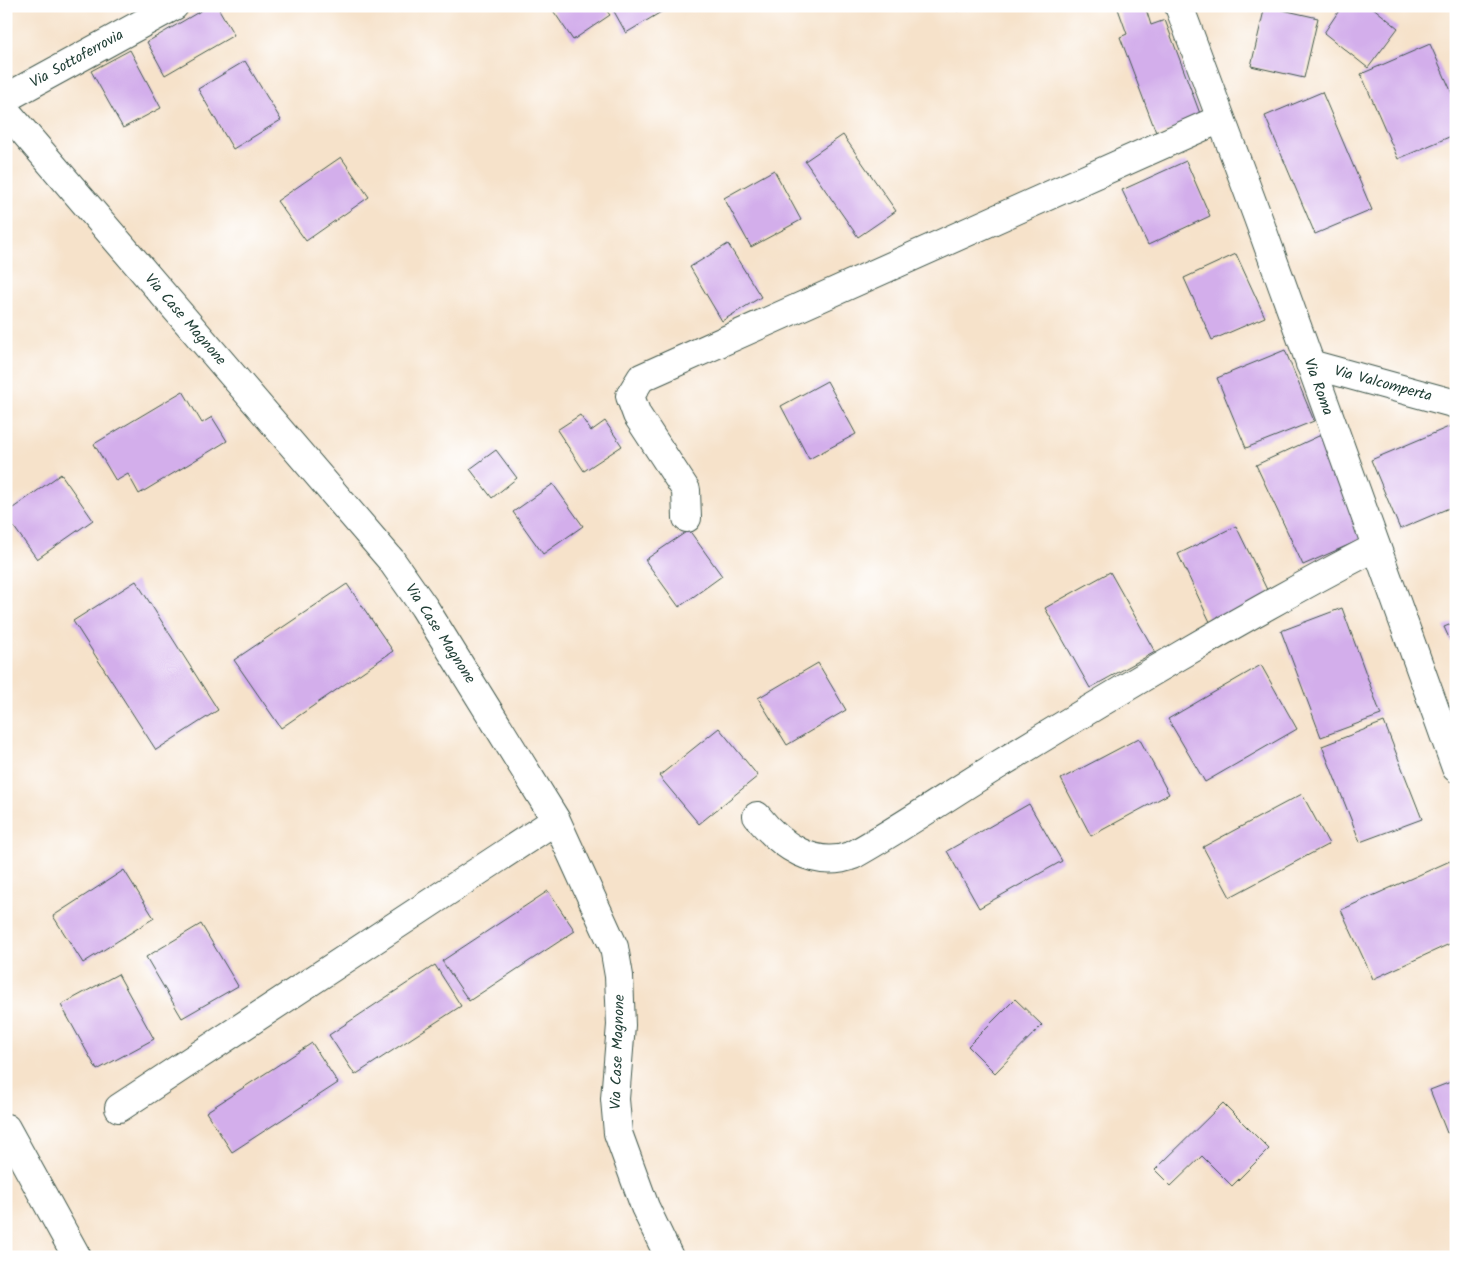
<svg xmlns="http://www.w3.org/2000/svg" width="1462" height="1263" font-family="Kalam,sans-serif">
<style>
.building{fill:#d3aeeb}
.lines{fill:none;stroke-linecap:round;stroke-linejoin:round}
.street-casing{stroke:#3f564a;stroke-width:30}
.secondary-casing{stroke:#3f564a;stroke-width:30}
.street{stroke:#fff;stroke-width:28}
.secondary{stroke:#fff;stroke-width:28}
.labels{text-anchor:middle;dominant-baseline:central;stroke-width:4;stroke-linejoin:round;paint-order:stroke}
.street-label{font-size:15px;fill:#1f3d34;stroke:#fff}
</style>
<rect width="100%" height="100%" fill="#fff"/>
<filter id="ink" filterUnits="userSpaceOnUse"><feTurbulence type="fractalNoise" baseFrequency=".02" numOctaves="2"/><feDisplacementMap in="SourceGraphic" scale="10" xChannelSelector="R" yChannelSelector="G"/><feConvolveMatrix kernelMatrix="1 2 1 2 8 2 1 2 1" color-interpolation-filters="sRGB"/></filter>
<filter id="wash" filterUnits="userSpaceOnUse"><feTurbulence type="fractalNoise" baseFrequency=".0096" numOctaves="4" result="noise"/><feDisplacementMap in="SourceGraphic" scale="20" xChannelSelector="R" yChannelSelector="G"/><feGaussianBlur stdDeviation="1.12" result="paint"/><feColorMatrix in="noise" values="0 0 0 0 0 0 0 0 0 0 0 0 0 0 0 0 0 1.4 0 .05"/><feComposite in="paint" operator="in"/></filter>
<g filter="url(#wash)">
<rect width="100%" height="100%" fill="#f6e2ca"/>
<g id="blocks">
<path class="building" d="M209 6H217L234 35 165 75 147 42Z
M550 6H603L610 15 573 40Z
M611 6H671L626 33Z
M955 6H970V7L957 11Z
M1117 6H1145L1151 25 1165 20 1202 119 1157 135 1120 37 1127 34Z
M1265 6 1318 18 1304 78 1251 66Z
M1342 6H1371L1398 28 1368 68 1324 33Z
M1430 44 1456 102V134L1398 159 1361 74Z
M130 50 161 108 123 128 91 71Z
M245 61 281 120 233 149 198 89Z
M1322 92 1372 210 1315 234 1265 116Z
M843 135 896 211 858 237 805 161Z
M341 157 369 197 306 241 277 201Z
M1186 161 1210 216 1148 245 1122 190Z
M774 170 801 220 751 247 724 198Z
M728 244 761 297 722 321 690 267Z
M1236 254 1265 317 1212 340 1184 278Z
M1285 350 1314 421 1246 448 1217 378Z
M827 381 856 434 809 459 781 406Z
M183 391 202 423 212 417 227 441 139 494 128 474 116 481 94 444Z
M580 415 591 431 605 421 622 446 584 471 557 430Z
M1451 426 1456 437V505L1400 529 1371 460Z
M1321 435 1369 536 1303 565 1256 465Z
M496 450 517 478 492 498 470 469Z
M61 474 93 520 37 559 6 516V513Z
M553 484 583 526 543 554 513 512Z
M1236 526 1270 596 1211 624 1178 554Z
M689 530 722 576 679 607 645 560Z
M1110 572 1155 652 1090 688 1045 608Z
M136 581 218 710 156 750 73 621Z
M347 584 393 651 281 728 234 660Z
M1342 608 1381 715 1321 737 1281 631Z
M1456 622V653L1444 627Z
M818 663 846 710 787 745 758 698Z
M1261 665 1297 729 1205 782 1168 719Z
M1384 722 1422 819 1360 842 1322 746Z
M719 728 758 776 699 824 659 776Z
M1139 738 1169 794 1091 836 1061 779Z
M1302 794 1329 844 1230 897 1203 847Z
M1029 804 1062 861 979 908 947 851Z
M1450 861 1456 874V941L1373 979 1341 910Z
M124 870 154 918 83 963 53 916Z
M548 891 575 931 469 1001 442 961Z
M201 924 238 986 182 1018 146 957Z
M435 965 461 1006 355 1075 329 1035Z
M118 974 154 1039 97 1070 61 1005Z
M1015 999 1042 1025 995 1073 968 1046Z
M312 1043 338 1083 232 1152 206 1112Z
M1456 1080V1129L1447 1133 1430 1090Z
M1223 1103 1269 1149 1232 1186 1202 1156 1171 1186 1155 1170Z"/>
</g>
</g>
<g filter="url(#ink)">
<use href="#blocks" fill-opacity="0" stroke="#3f564a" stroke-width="1"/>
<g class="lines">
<defs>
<path id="street" d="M6 98 174 6
M6 111 391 560 424 607 556 820 614 947 619 976 621 1025 615 1099 618 1133 645 1207 669 1257
M1310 364 1456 404
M687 518 686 490 637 415 630 396 641 378 1220 119
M757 816C780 845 815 870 853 855 903 827 949 795 998 765 1122 689 1247 614 1376 547
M119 1108 556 820
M6 1128 77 1257"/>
<path id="secondary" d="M1179 6 1258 218 1456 768"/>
</defs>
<use href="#street" class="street-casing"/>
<use href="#secondary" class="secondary-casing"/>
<use href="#street" class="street"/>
<use href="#secondary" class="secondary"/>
</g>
</g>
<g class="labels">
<g class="street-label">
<text transform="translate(77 59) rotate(-29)">Via Sottoferrovia</text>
<text transform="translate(185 320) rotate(49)">Via Case Magnone</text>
<text transform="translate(1383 384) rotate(15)">Via Valcomperta</text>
<text transform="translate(1318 387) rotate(70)">Via Roma</text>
<text transform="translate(440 634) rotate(57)">Via Case Magnone</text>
<text transform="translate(618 1052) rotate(-88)">Via Case Magnone</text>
</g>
</g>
<rect width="1462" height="1263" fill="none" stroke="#fff" stroke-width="25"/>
</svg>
